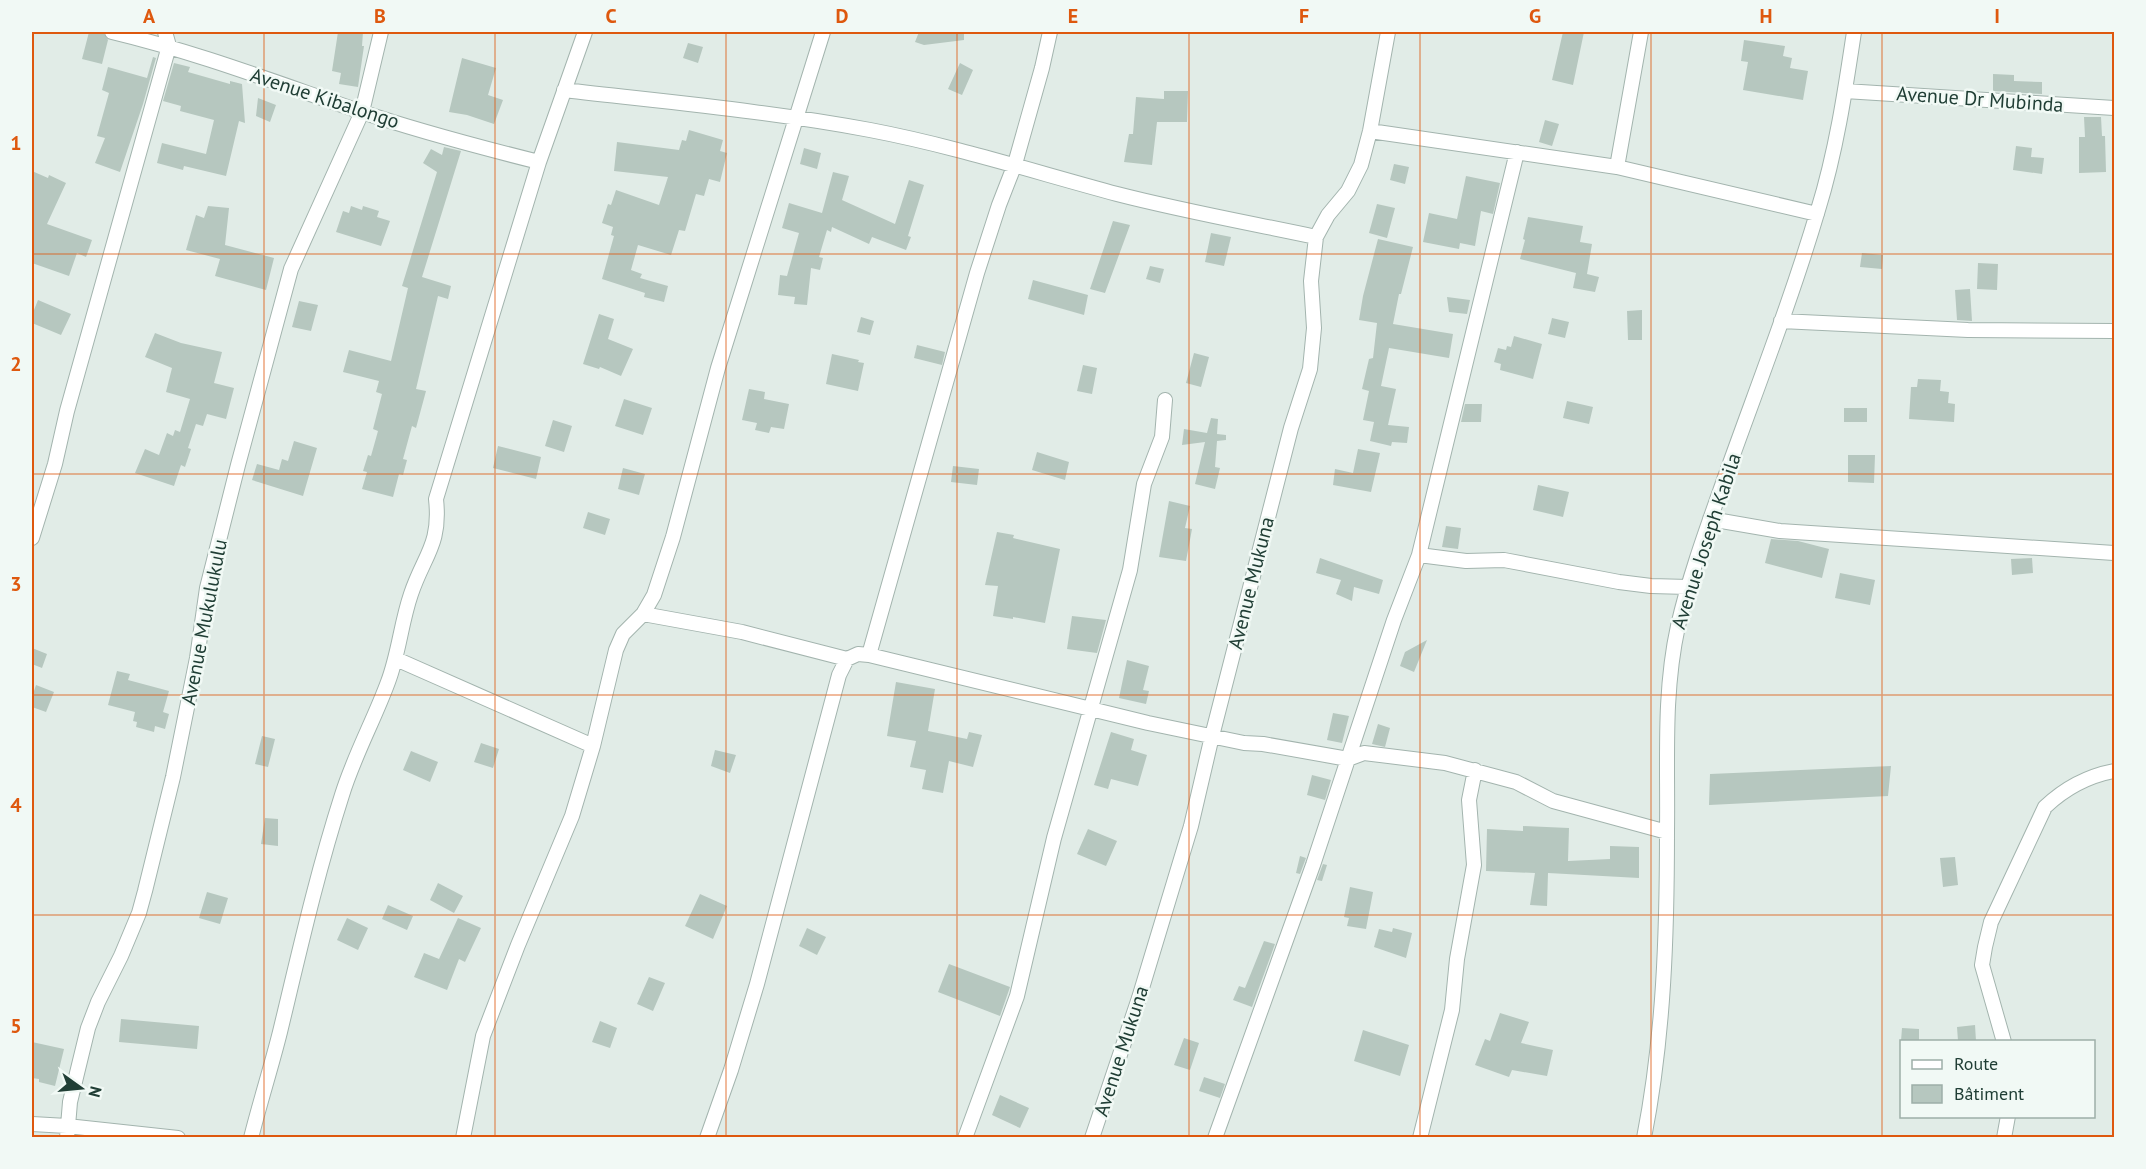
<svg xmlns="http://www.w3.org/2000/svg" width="2146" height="1169" font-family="'PT Sans',sans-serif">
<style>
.building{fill:#b6c7bf}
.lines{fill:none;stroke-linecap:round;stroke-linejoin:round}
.minor-casing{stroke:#a3b4ae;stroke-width:16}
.minor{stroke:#fff;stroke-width:14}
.grid{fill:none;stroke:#de580e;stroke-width:1.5;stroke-opacity:0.55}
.labels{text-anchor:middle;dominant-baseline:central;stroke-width:5;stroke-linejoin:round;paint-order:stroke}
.street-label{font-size:20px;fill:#203e35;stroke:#f1f9f5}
.neatline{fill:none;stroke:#de580e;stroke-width:2}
.grid-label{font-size:20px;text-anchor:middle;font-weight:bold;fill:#de580e}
</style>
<rect width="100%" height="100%" fill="#e1ece7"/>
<path class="building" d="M89 32H103L108 40 102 64 82 59Z
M338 32H363L362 46H364L358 87 339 84 341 73 332 71Z
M919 32H964V40L924 45 915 42Z
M1563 32H1584L1573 85 1552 80Z
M1744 40 1785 46 1783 56 1792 58 1790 68 1808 71 1803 100 1743 90 1748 62 1741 61Z
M688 43 703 47 698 63 683 58Z
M153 57 156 58 143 104 120 172 95 163 105 138 97 136 109 93 102 90 108 67 147 78Z
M462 58 496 68 488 95 503 100 494 124 467 115 449 112Z
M174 63 190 67 188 72 230 84V81L242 84 245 123 239 121 226 176 184 166 183 170 157 163 162 143 206 154 214 120 180 111 181 106 163 101Z
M960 63 973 70 962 95 948 89Z
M1993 74 2014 75V81L2042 82V94L1993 91Z
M1164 91H1188L1187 122H1157L1152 165 1124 162 1129 134H1133L1136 97 1164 99Z
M258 98 276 105 270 122 256 116Z
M2084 117H2101L2102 136H2105L2106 172 2079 173V137H2085Z
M1545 120 1559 124 1552 146 1539 142Z
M689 130 723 140 720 151 727 153 720 182 709 179 704 196 696 194 685 231 679 230 671 255 638 245 631 270 642 274 640 278 668 286 664 302 644 297 645 293 602 279 614 236 611 235 613 227 602 223 608 204 611 205 616 190 659 205 668 177 614 171 617 142 679 150 682 140 686 141Z
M2016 146 2032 148 2031 157 2044 158 2042 174 2013 170Z
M444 147 461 151 422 277 451 286 448 299 438 296 416 389 426 391 416 428 412 426 403 459 407 460 403 475 399 474 393 497 362 489 367 472 363 471 368 455 371 456 378 431 373 429 382 394 376 392 379 381 343 372 349 350 391 361 408 288 402 286 437 172 423 163 431 149 442 155Z
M804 148 821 153 817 169 800 164Z
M1394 164 1409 167 1405 184 1390 180Z
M32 171 48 178 49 175 66 183 47 224 92 240 86 257 77 253 69 276 32 263Z
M833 172 849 176 842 200 895 224 909 180 924 185 908 236 911 237 906 250 872 237 869 244 832 227 831 232 827 230 819 257 823 258 820 270 811 268 807 305 794 304 795 297 778 295 780 275 787 276 799 233 782 228 789 203 822 213Z
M1466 176 1500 183 1493 214 1481 211 1475 246 1460 243 1459 249 1423 242 1429 213 1457 219Z
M1377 204 1395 208 1387 238 1369 233Z
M208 206 229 208 225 245 274 258 266 290 215 276 220 259 186 250 196 215 204 218Z
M351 206 362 210 363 206 379 211 377 217 390 221 381 246 336 232 343 211 349 213Z
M1528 217 1583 226 1580 242 1592 244 1587 274 1599 277 1595 292 1573 288 1576 273 1520 259 1525 240 1523 239Z
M1113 221 1130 225 1105 293 1090 289Z
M1211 233 1231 237 1224 266 1205 262Z
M1378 239 1413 247 1401 294H1399L1393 324 1453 334 1449 358 1389 348 1381 386 1396 389 1388 425 1409 427 1407 443 1392 442 1391 446 1370 441 1374 422 1363 420 1369 391 1362 389 1369 359 1373 358 1377 323 1359 320 1363 296Z
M1862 253 1883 255 1882 269 1860 267Z
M1978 263 1998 264 1997 290 1977 289Z
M1150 266 1164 269 1160 283 1146 279Z
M1033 280 1088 295 1084 315 1028 299Z
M1970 289 1972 321 1957 320 1955 290Z
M1447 297 1470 300 1467 314 1449 312Z
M38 300 71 314 61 335 32 323V315Z
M299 301 318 305 311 331 292 327Z
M1642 310V340H1628L1627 311Z
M599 314 614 319 608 339 633 349 621 376 600 367 599 369 583 364Z
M861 317 874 321 870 335 857 332Z
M1552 318 1569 322 1565 338 1548 334Z
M155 333 181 343 222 352 214 383 234 388 226 419 207 414 203 426 196 424 188 448 191 449 185 467 181 465 174 486 135 473 145 449 159 455 167 433 173 436 175 430 180 432 190 399 166 392 172 368 145 357Z
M1514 336 1542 344 1533 379 1500 370 1501 364 1494 362 1498 348 1506 350 1507 346 1511 347Z
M917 345 945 352 942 365 914 358Z
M1194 353 1209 357 1201 387 1186 383Z
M832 354 859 360 858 362 864 363 858 391 826 384Z
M1083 365 1097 368 1092 394 1077 391Z
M1918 379 1941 380 1940 391 1949 392 1948 403 1955 404 1954 422 1909 419 1911 387H1917Z
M749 389 765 392 764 399 789 404 784 429 771 427 769 433 755 430 757 423 742 420Z
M624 399 652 408 643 435 615 426Z
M1567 401 1593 407 1589 424 1563 418Z
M1465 404H1482L1481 422H1461Z
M1844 408H1867V422H1844Z
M1211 418 1218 419 1217 434 1226 435V440L1217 441 1215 467 1220 468 1215 489 1195 484 1205 442 1182 445 1184 429 1207 433Z
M553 420 572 426 564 452 545 446Z
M294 441 317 448 303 496 252 480 257 464 279 470 282 459 288 461Z
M498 446 541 457 536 479 493 468Z
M1358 449 1380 453 1371 492 1333 485 1335 469 1353 473Z
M1037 452 1069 462 1065 480 1032 470Z
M1848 455H1875L1874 483 1848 482Z
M953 466 979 469 977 485 951 482Z
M623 468 645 474 639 495 618 489Z
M1538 485 1569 492 1563 517 1533 510Z
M1169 501 1190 506 1185 528 1192 529 1186 561 1159 557Z
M588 512 610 519 605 535 583 528Z
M1446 526 1461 528 1458 549 1442 547Z
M997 532 1014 535 1013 538 1060 549 1045 623 1013 617V619L993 616 998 586 985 585Z
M1771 539 1798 541 1829 549 1822 578 1765 563Z
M1320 558 1383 580 1379 594 1354 587 1352 601 1336 594 1341 580 1316 573Z
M2032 558 2033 573 2012 575 2011 559Z
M1840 573 1875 580 1870 605 1835 598Z
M1072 616 1106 620 1097 653 1067 649Z
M1427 640 1414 672 1400 666 1405 652Z
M32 648 47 654 42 668 32 664Z
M1127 660 1149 666 1143 690 1149 691 1146 704 1119 698Z
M117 671 130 674 128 680 169 691 163 712 169 714 165 729 155 726 154 732 136 727 137 722 133 721 135 712 108 705Z
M896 682 935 689 928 731 967 739 969 732 982 735 973 767 949 761 943 793 922 789 926 770 910 767 916 741 887 736Z
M36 685 54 692 46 712 32 707V697Z
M1333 713 1349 716 1342 743 1327 740Z
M1378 724 1390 728 1385 747 1372 744Z
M1111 732 1134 739 1131 750 1147 755 1138 786 1111 779 1108 789 1094 785Z
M262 736 275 739 268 767 255 764Z
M481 743 499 749 493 768 474 762Z
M715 750 736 755 730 773 711 766Z
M411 751 438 762 430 782 403 770Z
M1891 766 1888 796 1709 805 1710 774Z
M1312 775 1331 780 1325 800 1307 795Z
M265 818 278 819V846L261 844Z
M1523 826 1569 828 1568 861 1610 859V846L1639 847V878L1548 873 1547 906 1530 905 1535 873 1486 871 1487 829 1523 831Z
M1088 829 1117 841 1106 866 1077 854Z
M1300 856 1306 858 1300 874 1296 873Z
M1955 857 1958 885 1943 887 1940 858Z
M1323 864 1327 865 1322 881 1317 880Z
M438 883 463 896 454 913 430 900Z
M1350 887 1373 892 1366 929 1347 926 1349 918 1344 917Z
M207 892 228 898 220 924 199 918Z
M700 894 727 906 713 939 685 926Z
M388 905 413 916 407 930 382 919Z
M347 918 368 928 358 950 337 940Z
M458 918 481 928 465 962 459 959 447 990 414 977 424 953 439 959Z
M807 928 826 937 817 955 799 946Z
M1393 928 1412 933 1406 958 1374 947 1379 929 1392 932Z
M1264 941 1275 944 1252 1007 1233 1000 1239 986 1245 988Z
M949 964 1010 987 1000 1016 938 992Z
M649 977 665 983 653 1011 637 1004Z
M1500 1013 1529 1022 1521 1043 1553 1050 1547 1076 1512 1070 1509 1077 1475 1065 1485 1039 1490 1041Z
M121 1019 199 1026 197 1049 119 1042Z
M600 1021 617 1028 610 1048 592 1042Z
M1975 1025 1976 1041H1958L1957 1027Z
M1902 1028 1919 1029V1041H1901Z
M1363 1030 1409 1045 1400 1076 1354 1061Z
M1184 1038 1199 1043 1190 1070 1174 1065Z
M32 1042 64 1049 55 1086 39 1082V1079L32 1078Z
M1204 1077 1225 1084 1220 1098 1199 1091Z
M1000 1095 1029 1108 1020 1128 992 1115Z"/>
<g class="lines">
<defs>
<path id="minor" d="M112 32C196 52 277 83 359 111 418 131 479 147 539 162
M564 90C666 102 769 111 870 130 954 146 1035 172 1117 194 1183 211 1250 223 1316 237
M1845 91 2114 108
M1370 131 1617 167 1817 214
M1617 167 1641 32
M1781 321 1968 330 2114 331
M1710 519 1780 531 2114 553
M32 538 55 464 67 411 169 46 165 32
M1419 555 1517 152
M643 614 742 632 847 659 858 654 869 655 1148 723 1244 743 1263 744 1348 759 1364 753 1445 763 1516 782 1553 801 1667 832
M869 655 977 273 999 205 1015 164 1042 68 1050 32
M396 659 593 746
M2004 1042 1982 965 1985 947 1991 922 2045 807C2064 789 2088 776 2114 771
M32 1124 67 1126 178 1138
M67 1138 70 1102 88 1028 98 1002 121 956 139 913 145 891 173 777 197 658 207 588 238 465 291 269 362 112 381 32
M251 1138C260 1102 271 1068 280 1032 299 953 317 873 342 795 354 756 374 720 388 682 399 653 401 623 411 594 424 555 441 545 436 499L539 162 585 32
M463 1138 483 1036 518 945 572 816 593 746 616 650 623 634 643 614 654 595 673 537 718 368 823 32
M707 1138 731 1070 757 984 839 675 847 659
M965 1138 1017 996 1054 838 1130 570 1144 484 1162 437 1165 400
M1092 1138 1139 998 1191 826 1212 736 1291 428 1310 369 1314 328 1311 281 1316 237 1328 215 1348 191 1361 165 1370 131 1388 32
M1215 1138 1313 865 1394 620 1419 555 1466 561 1504 560 1619 582 1651 586 1688 587
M1420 1138 1452 1010 1457 959 1474 865 1469 800 1475 770
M1644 1138C1664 1036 1667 934 1667 831 1668 762 1663 694 1678 626 1689 577 1707 528 1724 480 1756 390 1791 301 1818 210 1836 152 1845 92 1854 32
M2004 1138 2008 1116"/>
</defs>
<use href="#minor" class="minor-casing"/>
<use href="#minor" class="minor"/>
</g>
<path class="grid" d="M264 32V1138M495 32V1138M726 32V1138M957 32V1138M1189 32V1138M1420 32V1138M1651 32V1138M1882 32V1138M32 254H2114M32 474H2114M32 695H2114M32 915H2114"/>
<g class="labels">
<g class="street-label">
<text transform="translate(325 98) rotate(18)">Avenue Kibalongo</text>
<text transform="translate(1980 99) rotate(4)">Avenue Dr Mubinda</text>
<text transform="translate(1706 541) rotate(-72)">Avenue Joseph Kabila</text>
<text transform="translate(1251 583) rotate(-76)">Avenue Mukuna</text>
<text transform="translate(204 622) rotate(-79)">Avenue Mukulukulu</text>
<text transform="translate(1121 1051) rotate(-72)">Avenue Mukuna</text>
</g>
</g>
<rect width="2146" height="1169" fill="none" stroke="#f1f9f5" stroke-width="66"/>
<rect x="1900" y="1040" width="195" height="78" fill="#f1f9f5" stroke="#9daea8" stroke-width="1.5"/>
<rect x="1912" y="1060" width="30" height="9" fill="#ffffff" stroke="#9daea8" stroke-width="1.5"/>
<text x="1954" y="1070" font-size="18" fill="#203e35">Route</text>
<rect x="1912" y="1085" width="30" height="18" fill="#b6c7bf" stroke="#9daea8" stroke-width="1.5"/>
<text x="1954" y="1100" font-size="18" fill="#203e35">Bâtiment</text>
<g transform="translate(81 1088) rotate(105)" stroke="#f1f9f5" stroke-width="4.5" paint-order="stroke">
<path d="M0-4.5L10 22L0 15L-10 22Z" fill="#203e35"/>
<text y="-9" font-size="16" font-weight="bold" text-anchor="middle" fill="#203e35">N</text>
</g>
<rect x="33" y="33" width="2080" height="1103" class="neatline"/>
<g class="grid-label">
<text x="149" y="23">A</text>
<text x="380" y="23">B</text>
<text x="611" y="23">C</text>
<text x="842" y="23">D</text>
<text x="1073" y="23">E</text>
<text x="1304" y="23">F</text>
<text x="1535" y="23">G</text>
<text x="1766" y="23">H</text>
<text x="1997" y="23">I</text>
<text x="16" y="150">1</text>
<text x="16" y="371">2</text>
<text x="16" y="591">3</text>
<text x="16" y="812">4</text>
<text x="16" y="1033">5</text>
</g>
</svg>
